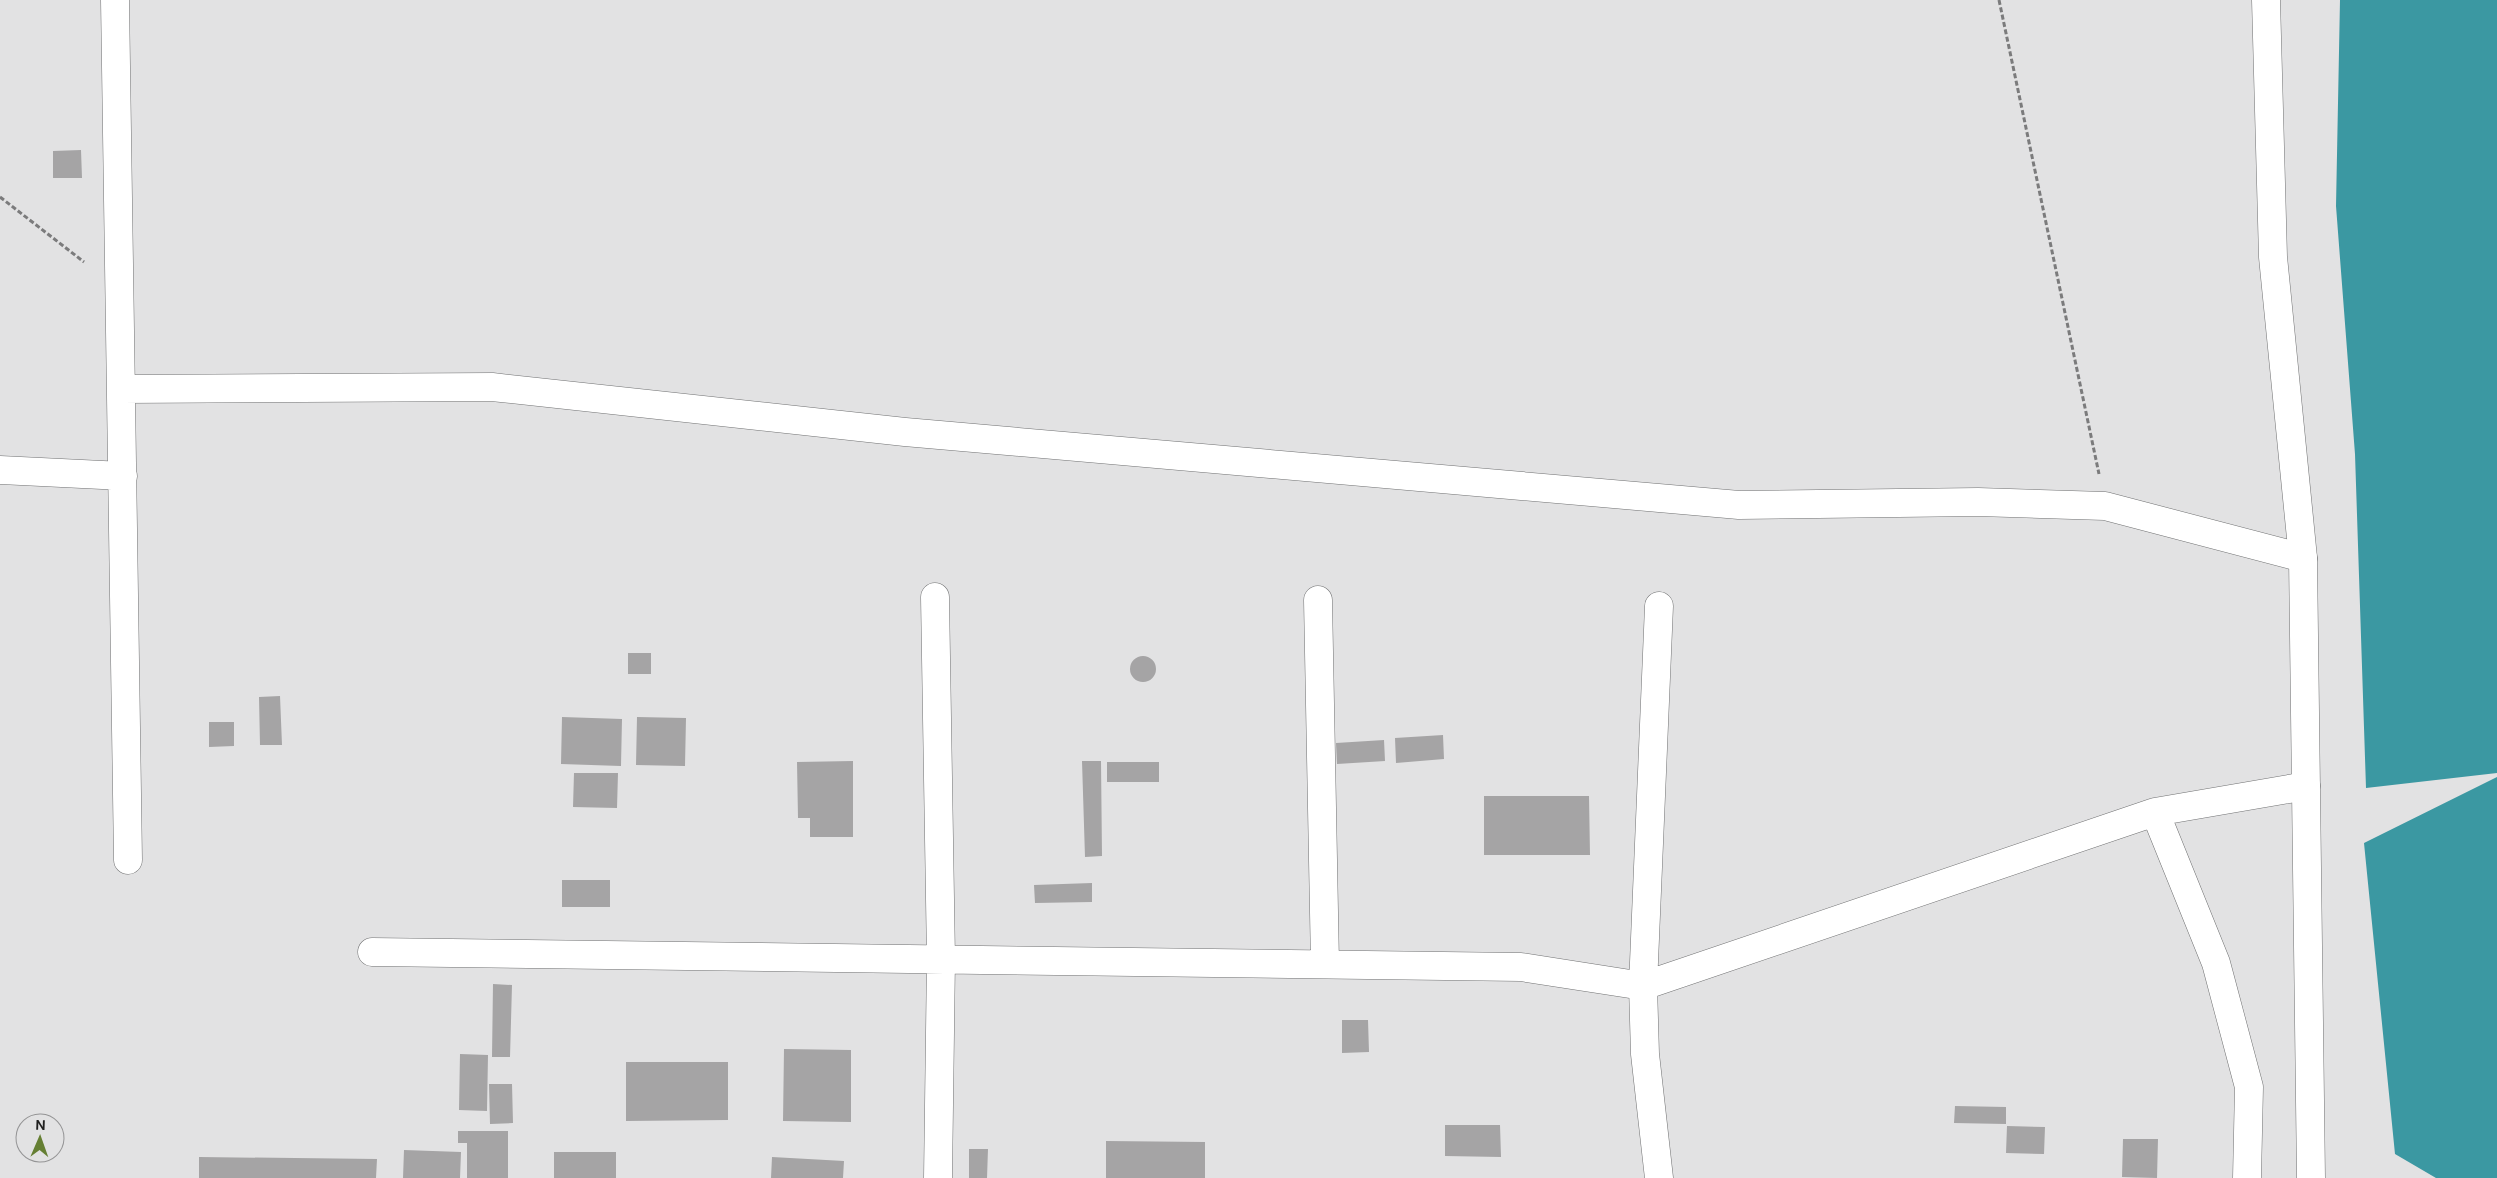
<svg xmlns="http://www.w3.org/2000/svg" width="2497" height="1178" font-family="'DM Sans',sans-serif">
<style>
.water{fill:#3b98a2}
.building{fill:#a5a4a5}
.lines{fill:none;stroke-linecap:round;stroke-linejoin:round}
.street-casing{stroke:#707172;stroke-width:29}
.highway-casing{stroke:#707172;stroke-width:29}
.path{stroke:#7b7b7c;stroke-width:3;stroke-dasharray:5 2.5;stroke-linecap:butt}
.street{stroke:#fff;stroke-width:28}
.highway{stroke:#fff;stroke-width:28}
</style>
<rect width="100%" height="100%" fill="#e2e2e3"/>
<path class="water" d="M2340 0H2497V773L2366 788 2355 454 2336 206Z
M2497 777V1178H2436L2395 1154 2364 843Z"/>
<path class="building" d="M81 150 82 178H53V151Z
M628 653H651V674H628Z
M1130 669a13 13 0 1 1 26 0a13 13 0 1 1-26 0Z
M280 696 282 745H260L259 697Z
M562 717 622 719 621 766 561 764Z
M637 717 686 718 685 766 636 765Z
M209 722H234V746L209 747Z
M1443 735 1444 759 1396 763 1395 738Z
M1384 740 1385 761 1337 764 1336 743Z
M853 761V837H810V818H798L797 762Z
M1082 761H1101L1102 856 1085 857Z
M1107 762H1159V782H1107Z
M574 773H618L617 808 573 807Z
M1484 796H1589L1590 855H1484Z
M562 880H610V907H562Z
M1092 883V902L1035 903 1034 885Z
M493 984 512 985 510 1057H492Z
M1342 1020H1368L1369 1052 1342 1053Z
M784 1049 851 1050V1122L783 1121Z
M460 1054 488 1055 487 1111 459 1110Z
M626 1062H728V1120L626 1121Z
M489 1084H512L513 1123 490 1124Z
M1955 1106 2006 1107V1124L1954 1123Z
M1445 1125H1500L1501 1157 1445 1156Z
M2007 1126 2045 1127 2044 1154 2006 1153Z
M458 1131H508V1178H467V1143H458Z
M2123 1139H2158L2157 1178 2122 1177Z
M1106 1141 1205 1142V1178H1106Z
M969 1149H988L987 1178H969Z
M404 1150 461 1152 460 1178H403Z
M554 1152H616V1178H554Z
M199 1157 377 1159 376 1178H199Z
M772 1157 844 1161 843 1178H771Z"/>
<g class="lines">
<defs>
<path id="street" d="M115 0 128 860
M122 389 492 387 905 432 1739 505 1978 502 2105 506 2303 558
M0 470 123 476
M935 597 941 959 938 1178
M1318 600 1325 964
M1659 606 1643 986 1645 1054 1659 1178
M2155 812 2216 963 2249 1087 2247 1178
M372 952 1521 967 1643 986 2155 812 2306 786"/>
<path id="highway" d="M2266 0 2273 257 2303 558 2311 1178"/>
</defs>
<use href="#street" class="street-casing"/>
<use href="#highway" class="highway-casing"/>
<path class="path" d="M1999 0 2099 474
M0 197 84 262"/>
<use href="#street" class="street"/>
<use href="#highway" class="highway"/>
</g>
<g transform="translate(40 1138) rotate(2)"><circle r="24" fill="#e2e2e3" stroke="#949495"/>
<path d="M0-4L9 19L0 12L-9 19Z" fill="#657f33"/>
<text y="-8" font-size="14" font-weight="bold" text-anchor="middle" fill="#202020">N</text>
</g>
</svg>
